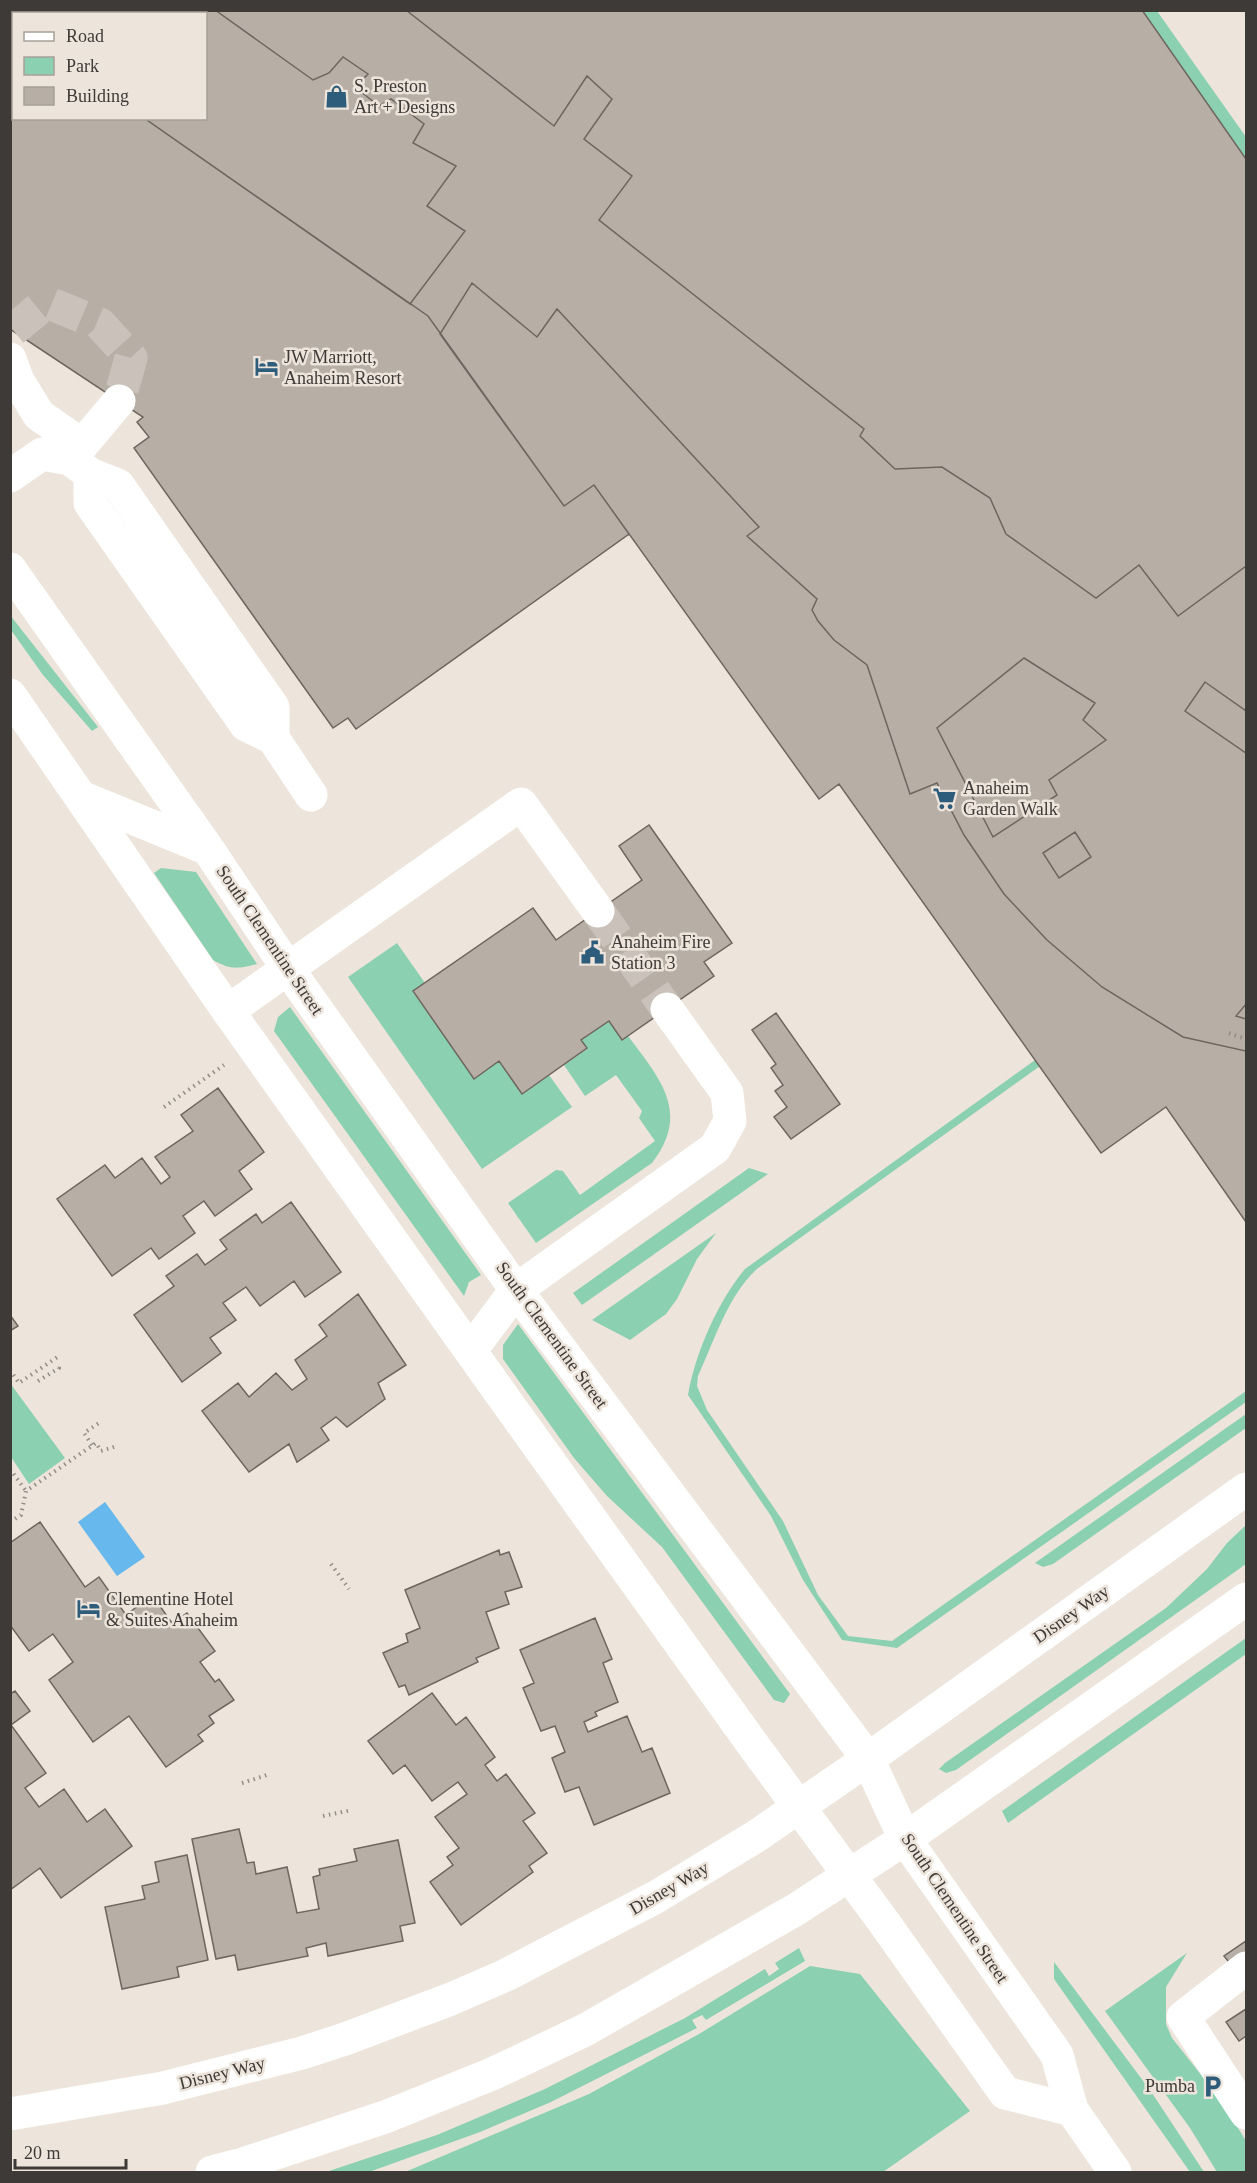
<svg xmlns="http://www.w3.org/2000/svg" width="1257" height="2183" font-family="Georgia,serif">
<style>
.green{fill:#8bd1b1}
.water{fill:#66b8ed}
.building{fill:#b7afa6;stroke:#6e665f;stroke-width:1.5}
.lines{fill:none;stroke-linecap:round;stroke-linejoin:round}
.minor-tunnel{stroke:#cac2ba;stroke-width:33;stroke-dasharray:33 16;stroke-linecap:butt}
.path{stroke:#948e88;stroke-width:4;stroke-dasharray:1.5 4.5;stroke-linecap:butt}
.minor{stroke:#fff;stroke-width:33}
.major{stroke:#fff;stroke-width:33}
.labels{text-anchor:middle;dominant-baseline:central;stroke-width:5;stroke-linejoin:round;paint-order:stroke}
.poi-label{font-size:18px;fill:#3e3a37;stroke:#ede4db;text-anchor:start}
.street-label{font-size:18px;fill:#3e3a37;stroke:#ede4db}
</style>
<rect width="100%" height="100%" fill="#ede4db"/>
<path class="green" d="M1142 11H1157L1246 137V159Z
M10 615 98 727 92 731 43 675 11 630Z
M161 868 196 872 257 964C237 969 231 970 213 960L154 873Z
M397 943 425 983 413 992 474 1078 499 1061 523 1094 549 1075 572 1107 482 1169 348 977Z
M290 1007 481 1275 469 1282 464 1296 274 1031 278 1017Z
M609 1021 622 1040 628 1036C660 1079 691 1112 652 1163L536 1243 508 1203 556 1170 563 1171 580 1195 655 1141 639 1118 642 1111 616 1075 585 1096 564 1065 587 1049 581 1040Z
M1035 1060 1040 1066 758 1268C728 1295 715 1339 698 1376L697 1386 707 1410 783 1521 818 1595 848 1636 892 1641 1246 1391V1402L897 1648 842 1640 803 1580 771 1516 688 1395C695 1354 718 1301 745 1269Z
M749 1168 768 1174 582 1305 573 1293Z
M716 1233 697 1259 677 1299 666 1314 630 1340 592 1320Z
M518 1324 790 1694 784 1703 774 1700 662 1547 607 1496 574 1458 503 1359V1345Z
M10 1383 65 1458 29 1484 11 1457Z
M1246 1414V1428L1053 1564 1043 1567 1035 1563Z
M1246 1525V1564L956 1770 946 1773 939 1769 945 1763 1166 1608 1207 1569 1227 1543Z
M1246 1638V1654L1008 1823 1002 1811Z
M799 1948 805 1961 706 2020 702 2015 692 2020 697 2028 551 2102 480 2132 369 2172H326L437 2135 545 2089 685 2018 765 1969 769 1976 779 1969 775 1963Z
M1187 1953 1166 1987V2024L1172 2038 1221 2100 1246 2141V2172H1217L1190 2128 1105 2011Z
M1054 1962 1150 2090 1204 2172H1190L1054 1979Z
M810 1966 860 1974 970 2111 883 2172H405L589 2094 699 2034Z"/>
<path class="water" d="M105 1502 145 1557 117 1576 78 1522Z"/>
<path class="building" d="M10 10H1142L1246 159V1222L1166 1107 1101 1153 839 784 819 799 594 485 564 506 428 316 144 118H206V14H14V56L10 59Z
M10 10H215L313 80 329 73 343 57 368 74 355 87 379 106 391 99 424 124 413 143 456 166 427 206 465 231 410 304 144 118H206V14H14V56L10 59Z
M406 10H1142L1246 159V566L1178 616 1139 565 1096 598 1006 534 990 498 942 467 895 469 860 436 864 429 599 220 632 176 584 139 612 99 587 76 554 126Z
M14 71V118H144L428 316 564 506 594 485 629 534 356 729 348 718 333 728 134 448 149 437 137 422 143 417 10 329V75Z
M472 283 537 337 557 309 759 527 747 536 817 599 812 610 818 621 834 640 867 665 910 794 937 783 964 835 1004 894 1047 940 1102 987 1183 1037 1246 1051V1222L1166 1107 1101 1153 839 784 819 799 594 485 564 506 440 334Z
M1024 658 1095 703 1083 720 1106 740 1049 780 1057 795 993 837 937 728Z
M1205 682 1246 711V753L1185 711Z
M649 825 732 943 704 962 714 976 622 1040 609 1021 581 1040 587 1048 522 1094 499 1061 474 1079 413 991 533 908 556 940 642 880 619 846Z
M1075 832 1091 857 1059 878 1043 853Z
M1246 1004V1019L1236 1016Z
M776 1013 840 1104 791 1139 774 1117 787 1107 775 1091 783 1085 771 1068 776 1064 752 1030Z
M218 1088 264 1152 239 1171 252 1189 215 1216 204 1201 183 1216 195 1233 159 1259 151 1248 112 1276 57 1199 105 1165 115 1178 142 1158 161 1184 170 1177 155 1157 193 1131 181 1115Z
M291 1202 341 1272 305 1297 294 1281 260 1306 246 1287 223 1303 236 1320 210 1338 221 1353 182 1382 134 1315 174 1286 166 1276 197 1254 205 1265 227 1249 220 1240 256 1214 262 1223Z
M358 1294 406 1365 378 1383 385 1399 347 1427 336 1417 321 1428 329 1440 297 1462 289 1444 249 1472 202 1411 238 1383 249 1397 276 1373 292 1390 307 1379 295 1360 327 1336 319 1325Z
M10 1315 18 1326 10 1331Z
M40 1522 85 1587 99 1577 126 1615 152 1595 172 1623 187 1613 215 1651 200 1662 215 1682 219 1679 234 1700 209 1716 214 1723 198 1735 203 1741 166 1767 129 1716 93 1742 49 1680 73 1662 53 1634 29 1651 10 1625V1543Z
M499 1550 500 1555 509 1552 522 1587 505 1592 509 1604 486 1612 499 1648 476 1658 478 1662 409 1695 405 1685 399 1687 383 1653 408 1642 406 1634 420 1628 405 1590Z
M595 1618 612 1659 603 1663 618 1702 595 1712 597 1716 584 1722 588 1732 627 1716 642 1752 652 1748 670 1793 594 1825 579 1787 565 1792 552 1758 565 1752 555 1726 541 1731 523 1688 534 1683 520 1650Z
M15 1691 30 1711 11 1725 46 1773 25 1788 39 1807 64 1789 87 1822 105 1809 132 1846 61 1898 40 1868 10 1890V1694Z
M432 1693 456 1725 466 1717 495 1757 485 1765 497 1781 506 1774 535 1813 523 1821 547 1853 529 1866 533 1872 461 1925 430 1882 453 1865 447 1857 459 1848 435 1817 467 1794 458 1782 432 1801 405 1765 393 1774 368 1741Z
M239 1829 247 1863 254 1862 256 1874 287 1867 297 1913 319 1909 313 1877 320 1875 319 1869 357 1861 354 1849 398 1840 415 1923 400 1926 403 1941 328 1956 326 1943 306 1948 308 1956 238 1970 235 1955 216 1959 192 1839Z
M187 1855 208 1960 177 1967 179 1977 122 1989 105 1907 145 1899 142 1886 159 1882 155 1862Z
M1246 1941V1954L1232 1966 1224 1956Z
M1246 2009V2036L1239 2041 1226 2022Z"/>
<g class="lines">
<path class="minor-tunnel" d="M13 330 47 302 100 324 131 358 119 401
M598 911 667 1009"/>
<path class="path" d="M1229 1033 1246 1039
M164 1107 224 1065
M10 1370 19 1383 59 1356
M38 1381 59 1368 57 1365
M92 1445 84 1433 102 1421
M10 1469 26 1491
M10 1522 21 1515 26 1491 96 1443 101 1451 117 1446
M331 1564 349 1589
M242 1783 270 1774
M323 1816 352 1810"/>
<path class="minor" d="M10 359 18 381 39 415 82 445 119 401
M90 474V503L246 725 273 738 311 795
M10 476 42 454 70 459 90 474 118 485 273 707V738
M10 569 208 849 288 969 516 1290 868 1759 905 1839 1057 2055 1072 2110 1115 2172
M10 695 228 1011 511 1408 756 1749 883 1921 1005 2093 1072 2110
M81 797 208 849
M228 1011 521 804 598 911
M471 1350 516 1290 715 1148 730 1121 727 1093 667 1009
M1246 1968 1183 2017 1246 2113"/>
<path class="major" d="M10 2114 163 2088 302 2053 345 2039 451 1999 506 1975 656 1897 758 1835 868 1759 1246 1489
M212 2172 243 2164 385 2117 492 2074 585 2030 795 1910 905 1839 1246 1599"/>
</g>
<defs>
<symbol id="shop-bare" viewBox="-9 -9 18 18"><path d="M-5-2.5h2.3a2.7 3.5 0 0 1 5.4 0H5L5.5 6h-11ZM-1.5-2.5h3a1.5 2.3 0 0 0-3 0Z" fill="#2e5c7b" stroke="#ede4db" stroke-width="2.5" paint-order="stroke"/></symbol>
<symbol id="hotel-bare" viewBox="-9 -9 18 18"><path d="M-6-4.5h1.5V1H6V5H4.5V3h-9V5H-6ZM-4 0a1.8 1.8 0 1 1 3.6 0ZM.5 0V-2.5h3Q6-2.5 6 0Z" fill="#2e5c7b" stroke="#ede4db" stroke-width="2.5" paint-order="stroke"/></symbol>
<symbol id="supermarket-bare" viewBox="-9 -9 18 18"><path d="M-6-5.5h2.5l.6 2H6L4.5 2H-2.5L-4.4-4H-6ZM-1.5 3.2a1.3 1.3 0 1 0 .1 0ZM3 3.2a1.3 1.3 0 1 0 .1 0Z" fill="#2e5c7b" stroke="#ede4db" stroke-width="2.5" paint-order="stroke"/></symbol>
<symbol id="civic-bare" viewBox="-9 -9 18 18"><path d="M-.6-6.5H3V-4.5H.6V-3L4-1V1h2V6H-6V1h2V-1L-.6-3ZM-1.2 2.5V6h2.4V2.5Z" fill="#2e5c7b" stroke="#ede4db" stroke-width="2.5" paint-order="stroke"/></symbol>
<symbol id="parking-bare" viewBox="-9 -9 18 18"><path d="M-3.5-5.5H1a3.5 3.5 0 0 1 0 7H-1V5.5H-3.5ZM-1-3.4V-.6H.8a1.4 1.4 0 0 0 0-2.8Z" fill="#2e5c7b" stroke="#ede4db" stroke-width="2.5" paint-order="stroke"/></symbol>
</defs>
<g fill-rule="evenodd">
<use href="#shop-bare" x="320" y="80" width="33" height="33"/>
<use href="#hotel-bare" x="250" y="350" width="33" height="33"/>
<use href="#supermarket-bare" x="928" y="782" width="33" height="33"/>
<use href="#civic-bare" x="576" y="936" width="33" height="33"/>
<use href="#hotel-bare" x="72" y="1592" width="33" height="33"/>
<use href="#parking-bare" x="1196" y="2070" width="33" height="33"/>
</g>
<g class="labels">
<g class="poi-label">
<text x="354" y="86">S. Preston<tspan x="354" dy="21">Art + Designs</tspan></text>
<text x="284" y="357">JW Marriott,<tspan x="284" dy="21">Anaheim Resort</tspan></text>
<text x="963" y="788">Anaheim<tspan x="963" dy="21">Garden Walk</tspan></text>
<text x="611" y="942">Anaheim Fire<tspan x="611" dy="21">Station 3</tspan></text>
<text x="106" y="1599">Clementine Hotel<tspan x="106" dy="21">&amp; Suites Anaheim</tspan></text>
<text x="1195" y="2086" text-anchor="end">Pumba</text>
</g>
<g class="street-label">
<text transform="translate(270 940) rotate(56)">South Clementine Street</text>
<text transform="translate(552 1335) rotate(54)">South Clementine Street</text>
<text transform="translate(1071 1614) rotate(-35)">Disney Way</text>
<text transform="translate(669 1888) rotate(-30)">Disney Way</text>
<text transform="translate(955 1908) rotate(56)">South Clementine Street</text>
<text transform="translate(222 2073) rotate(-14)">Disney Way</text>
</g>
</g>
<rect width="1257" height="2183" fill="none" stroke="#3e3a37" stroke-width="24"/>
<rect x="12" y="12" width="195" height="108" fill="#ede4db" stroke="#a7a099" stroke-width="1.5"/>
<rect x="24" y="32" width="30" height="9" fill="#ffffff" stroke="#a7a099" stroke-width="1.5"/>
<text x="66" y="42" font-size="18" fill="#3e3a37">Road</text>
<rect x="24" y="57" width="30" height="18" fill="#8bd1b1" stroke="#a7a099" stroke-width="1.5"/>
<text x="66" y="72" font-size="18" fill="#3e3a37">Park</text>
<rect x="24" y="87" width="30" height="18" fill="#b7afa6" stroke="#a7a099" stroke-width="1.5"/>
<text x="66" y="102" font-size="18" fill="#3e3a37">Building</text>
<path d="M15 2159v9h111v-9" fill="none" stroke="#3e3a37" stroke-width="3"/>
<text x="24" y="2159" font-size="18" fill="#3e3a37" stroke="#ede4db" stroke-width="4.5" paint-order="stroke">20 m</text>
</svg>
